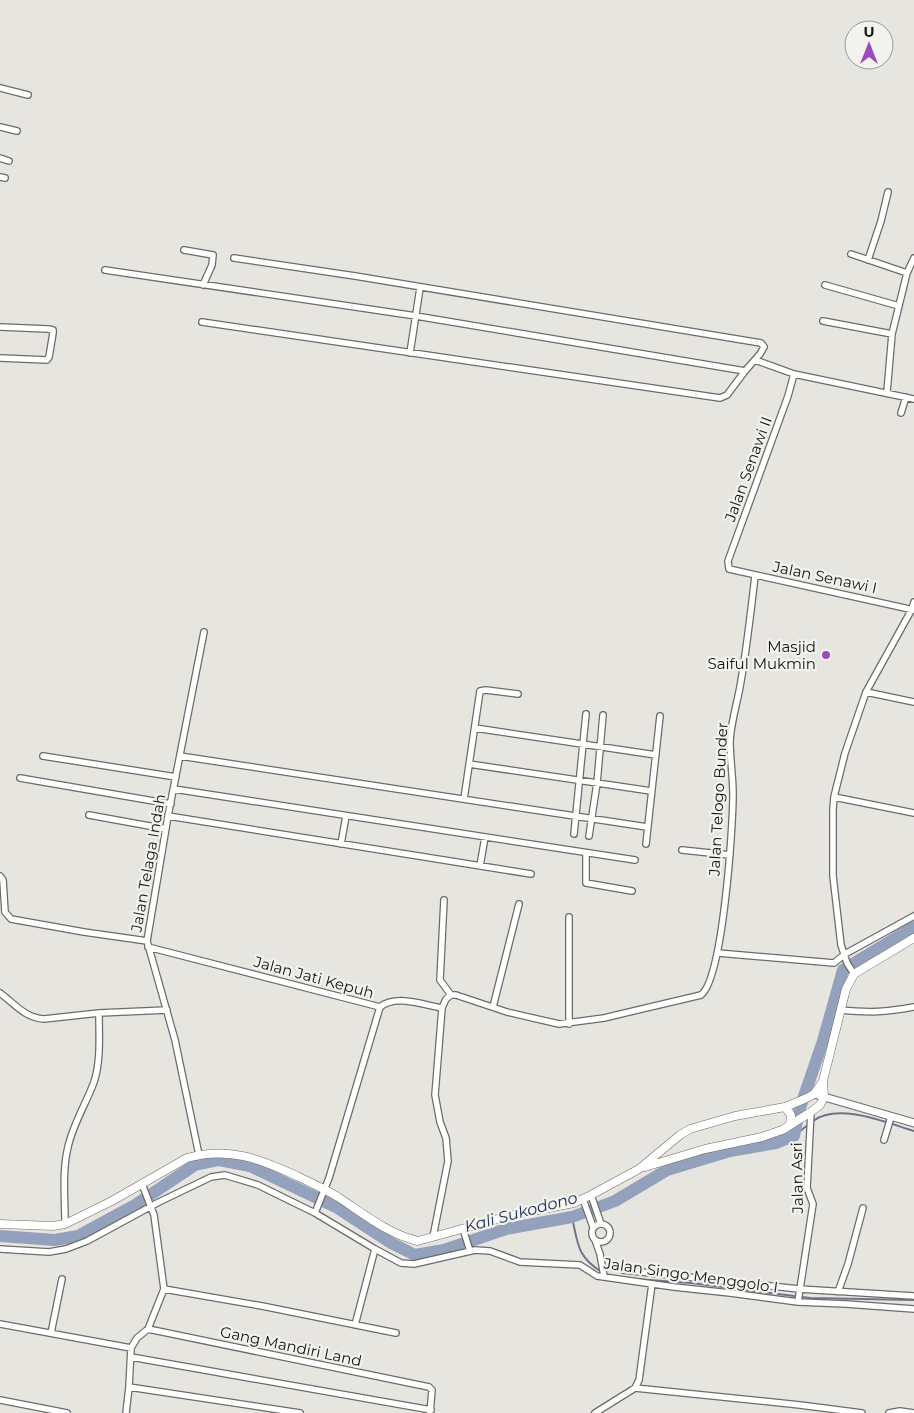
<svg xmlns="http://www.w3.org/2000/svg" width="914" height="1413" font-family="Montserrat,sans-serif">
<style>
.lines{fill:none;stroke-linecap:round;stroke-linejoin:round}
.stream{stroke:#6d7689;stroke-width:2}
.river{stroke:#93a1bc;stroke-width:12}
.minor-casing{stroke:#6c6b67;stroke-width:8}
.tertiary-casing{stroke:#6c6b67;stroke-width:9}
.secondary-casing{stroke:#6c6b67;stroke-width:9}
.minor{stroke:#fff;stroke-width:5.5}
.tertiary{stroke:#fff;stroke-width:7}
.secondary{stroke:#fff;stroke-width:8}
.poi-dot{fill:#9b4cbc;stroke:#f3f2ee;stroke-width:2}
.labels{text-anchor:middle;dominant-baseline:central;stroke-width:4.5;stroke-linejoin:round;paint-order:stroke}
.street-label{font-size:15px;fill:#131311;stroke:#f3f2ee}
.poi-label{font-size:15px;fill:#131311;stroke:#f3f2ee;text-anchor:end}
.water-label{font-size:16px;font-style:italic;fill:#1a2d52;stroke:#f3f2ee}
</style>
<rect width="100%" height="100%" fill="#e6e5e0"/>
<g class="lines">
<path class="stream" d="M813 1121C838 1102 887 1123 914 1131
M794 1136 809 1124
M572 1217C578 1244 577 1257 602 1272
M635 1279 691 1283 810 1298 914 1300"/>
<path class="river" d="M0 1236 55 1240 78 1236 135 1205 195 1165 219 1160 250 1166 336 1207 391 1243 415 1255 444 1250 506 1229 572 1217 615 1201 667 1170 730 1151 776 1143 794 1136 800 1108 823 1041 843 970 914 927"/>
<defs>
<path id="minor" d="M0 88 28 95
M0 127 17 131
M0 158 9 161
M0 177 5 178
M184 250 213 255 212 265 203 285
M851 254 907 273
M868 260 881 221 888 192
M105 270 416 316 745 371
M825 285 899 306
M823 321 892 334
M202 322 720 398 727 395 745 371 760 354 764 347 761 343 355 276 234 258
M0 327 48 329 53 330V333L49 357 47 360 0 358
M410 353 420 288
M755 360 794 374 914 399
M794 374 788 396 728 561 729 569 914 610
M887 392 892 334 907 273 914 258
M901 413 906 397
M866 692 914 702
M475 728 656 755
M43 756 176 777
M180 756 647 827
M469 764 651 791
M20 778 171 804
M174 789 635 860
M834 797 914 813
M464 799 480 691 486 690 518 694
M89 815 166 829
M168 816 531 874
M574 834 586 714
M589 836 597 783 603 715
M341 844 346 816
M646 844 660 716
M682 850 730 855
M586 853V883L632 891
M480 866 485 837
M0 876 3 880 5 912 11 919 84 932 147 941
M444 900 440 980 451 995
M148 947 380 1007
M718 953 834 963 845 954 914 916
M854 974 847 963 841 945 833 876V809L834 797 845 753 866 692 912 609 914 602
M0 993C15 1004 25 1018 44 1019L99 1013 167 1010
M380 1007C396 994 423 1005 442 1008
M493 1007 519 904
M841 1010C870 1013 886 1012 914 1007
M569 1024V917
M884 1140 891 1117
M199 1155 175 1040 147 941 168 816 204 632
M591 1195 601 1224
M583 1199 593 1227
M315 1213 329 1178 380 1007
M592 1233a9 9 0 1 1 18 0a9 9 0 1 1-18 0Z
M65 1224C65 1199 62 1171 68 1147 73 1124 86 1104 94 1082 101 1061 99 1036 99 1013
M463 1229 470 1251
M433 1237 448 1161 446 1138 440 1122 435 1095 442 1008 446 999 451 995H456L507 1012 559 1024 604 1018 701 995C723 978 733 827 733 794 733 776 730 759 730 741 731 721 738 701 741 681 747 646 751 611 755 576
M595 1240 600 1254 604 1276
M0 1249 49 1252 66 1249 87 1241 159 1202 211 1177 225 1175 258 1185 315 1213 375 1249 401 1263 414 1264 475 1250 490 1251 520 1262 580 1265 597 1276 674 1287 730 1293 798 1302 846 1304 914 1309
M623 1270 799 1289 914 1296
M164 1289 262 1306 396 1333
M838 1292 848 1264 863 1208
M798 1302 813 1204 807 1188 811 1112
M0 1324 131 1348
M355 1325 375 1249
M148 1329 429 1387 432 1390 430 1413
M51 1333 62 1279
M131 1357 431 1410
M129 1387 300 1413
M635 1388 800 1405 862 1413
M0 1400 67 1413
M126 1413 129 1387 131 1348 137 1338 148 1329 164 1289 154 1215 142 1184
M595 1413 635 1388 639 1380 652 1284
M889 1413 900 1411 914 1413"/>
<path id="tertiary" d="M814 1094 914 1123"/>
<path id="secondary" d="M785 1107 791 1115 790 1125
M645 1167 705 1149 762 1137 782 1130 811 1112 820 1105 824 1097 823 1081 846 989 854 974 914 938
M0 1224 53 1226 65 1224 112 1201 187 1158C228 1146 260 1159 297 1176 311 1183 325 1189 338 1197 364 1214 388 1234 418 1241L512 1215 574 1203 591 1195 639 1169 680 1135 690 1129 735 1116 785 1107 807 1098 814 1094 823 1081"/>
</defs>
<use href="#minor" class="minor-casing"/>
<use href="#tertiary" class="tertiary-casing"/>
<use href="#secondary" class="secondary-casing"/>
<use href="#minor" class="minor"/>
<use href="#tertiary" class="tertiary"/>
<use href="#secondary" class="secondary"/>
</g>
<circle class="poi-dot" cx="826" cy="655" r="5"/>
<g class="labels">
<g class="street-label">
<text transform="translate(748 469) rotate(-70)">Jalan Senawi II</text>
<text transform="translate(825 577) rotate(12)">Jalan Senawi I</text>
<text transform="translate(718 799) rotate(-87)">Jalan Telogo Bunder</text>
<text transform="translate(148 863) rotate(-80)">Jalan Telaga Indah</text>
<text transform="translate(314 977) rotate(15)">Jalan Jati Kepuh</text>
<text transform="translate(797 1178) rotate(-91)">Jalan Asri</text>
<text transform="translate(691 1275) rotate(8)">Jalan Singo Menggolo I</text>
<text transform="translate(291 1346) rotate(12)">Gang Mandiri Land</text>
</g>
<g class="poi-label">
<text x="816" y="646">Masjid<tspan x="816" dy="17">Saiful Mukmin</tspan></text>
</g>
<g class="water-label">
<text transform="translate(521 1212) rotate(-15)">Kali Sukodono</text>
</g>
</g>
<g transform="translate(869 45)"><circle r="24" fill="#f3f2ee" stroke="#999996"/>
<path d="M0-4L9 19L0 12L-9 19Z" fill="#9b4cbc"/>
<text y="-8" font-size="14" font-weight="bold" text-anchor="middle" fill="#131311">U</text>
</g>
</svg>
